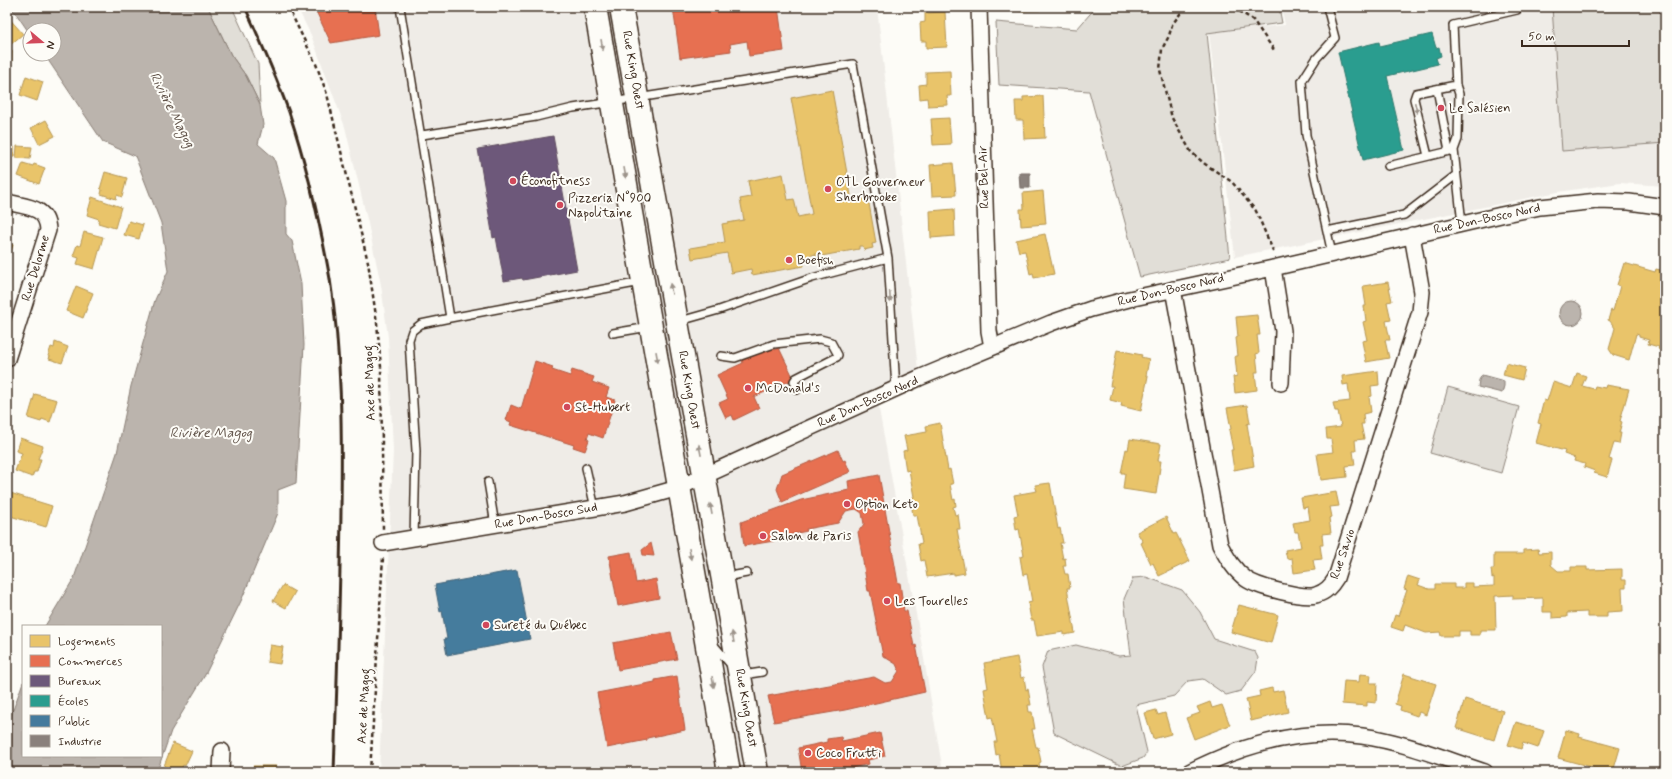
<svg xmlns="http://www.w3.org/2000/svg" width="1672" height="779" font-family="Mynerve,sans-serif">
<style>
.built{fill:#efece7}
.green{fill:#e1ded7;stroke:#8e847a}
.water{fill:#bbb4ad;stroke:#887d74}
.homes{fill:#e9c46a;stroke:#b59653}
.shops{fill:#e76f51;stroke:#b35a42}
.offices{fill:#6d597a;stroke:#5e4b5e}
.schools{fill:#2a9d8f;stroke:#2f7a6d}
.public{fill:#457b9d;stroke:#426377}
.industry{fill:#8a817c;stroke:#726760}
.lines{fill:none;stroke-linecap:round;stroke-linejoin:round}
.service-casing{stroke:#3b2a1e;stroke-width:10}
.minor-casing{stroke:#3b2a1e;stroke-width:18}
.primary-casing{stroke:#3b2a1e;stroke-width:25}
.path{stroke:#3b2a1e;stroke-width:2.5;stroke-dasharray:4 3;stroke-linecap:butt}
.service{stroke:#fdfcf7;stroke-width:7}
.minor{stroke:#fdfcf7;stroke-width:15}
.primary{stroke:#fdfcf7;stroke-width:22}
.rail{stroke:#3b2a1e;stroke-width:3}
.oneway{fill:#9c938a}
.poi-dot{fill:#d1495b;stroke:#fdfcf7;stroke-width:1.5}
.labels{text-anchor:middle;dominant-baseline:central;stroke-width:4;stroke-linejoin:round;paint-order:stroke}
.street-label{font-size:13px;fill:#3b2a1e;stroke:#fdfcf7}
.poi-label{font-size:13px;fill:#3b2a1e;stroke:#fdfcf7;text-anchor:start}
.water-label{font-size:14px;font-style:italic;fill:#615349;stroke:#fdfcf7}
</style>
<rect width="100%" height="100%" fill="#fdfcf7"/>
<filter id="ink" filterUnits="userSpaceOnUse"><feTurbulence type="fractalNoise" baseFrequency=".025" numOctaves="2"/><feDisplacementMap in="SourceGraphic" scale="8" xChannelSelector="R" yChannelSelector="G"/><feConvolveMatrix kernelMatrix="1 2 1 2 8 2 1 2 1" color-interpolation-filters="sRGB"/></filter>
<g filter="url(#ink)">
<path class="built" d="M297 7H877L919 378 877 398 922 647 943 772H379L393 451 388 337 381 285 367 219 345 127 311 35Z
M1281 7H1665V186L1620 183 1558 192 1235 257 1209 32 1285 25Z"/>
<path class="green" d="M208 7H232L258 64 260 105 246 76 231 55Z
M1096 7H1279L1282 23 1207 33 1230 258 1140 277 1089 91 999 85 996 22 1077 29Z
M1552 7H1665V143L1562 151Z
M1448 387 1519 407 1501 473 1430 453Z
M1146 577 1182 590 1200 612 1214 639 1255 652 1258 658 1256 671 1241 691 1226 695 1203 679 1188 681 1174 696 1136 705 1147 752 1143 758 1122 766 1054 733 1042 667 1048 651 1076 645 1119 656 1131 655 1124 599 1133 578Z"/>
<path class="water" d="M7 7H208L231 55 246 76 260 105 263 125 258 144 274 158 286 201V234L292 241 301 284 304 345 296 483 278 490V513L241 601 205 675 171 731 157 772H7V727L23 682V756H161V626H45L74 578 117 453 131 386 155 300 168 271 161 223 135 156 103 142 44 54H54V30H30V34L15 12Z
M1559 313a12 12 0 1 1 24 0a12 12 0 1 1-24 0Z
M1482 375 1504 381V386L1502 393 1478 387 1479 380Z"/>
<path class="homes" d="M1019 7H1040V10L1019 11Z
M945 12 947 47 926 48V41H921L920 23 925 22V13Z
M7 16 23 34 10 45 7 41Z
M7 51H12L11 87H7Z
M950 71 951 96H947L948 105 928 106 927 98 920 99 919 85 926 84V72Z
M26 76 43 82 37 101 20 95Z
M832 90 852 201 868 198 876 243 872 244 873 248 864 250 863 246H859V249L816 257V254L803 257 804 266 752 275 751 269 731 273 727 253 692 259 690 248 725 242 722 224 744 220 740 199 751 197 748 181 783 174 788 200 794 199 798 217 812 214 791 98Z
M1043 96 1045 138 1024 139 1023 120H1016L1015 101H1023V97Z
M949 118 951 144 933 145 931 119Z
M46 120 55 136 39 144 31 128Z
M7 146 14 147V157H7Z
M17 146 32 147 30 159 16 158Z
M23 163 33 166 34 164 45 168 39 184 18 176Z
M953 163 956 195 932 196 930 165Z
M105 172 127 178 122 197 117 195 116 199 101 194 102 190 100 189Z
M1043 191 1046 224 1021 226 1020 209H1024L1023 193Z
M92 197 121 207 115 228 98 223 99 219 87 215Z
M954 209 955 236 931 238 930 211Z
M129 221 143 225 139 239 124 235Z
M84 232 103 237 94 269 77 264 79 258 73 256 77 245 80 246Z
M1045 234 1054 274 1034 278 1033 273 1030 274 1025 251 1019 252 1016 240Z
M7 243 13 245 9 257H7Z
M1624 263 1655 272 1656 269 1665 271V351L1658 349 1659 347 1648 344 1649 340 1639 337V335L1636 334 1629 360 1613 355 1609 349 1615 328 1610 321 1608 320 1611 310 1613 311 1620 286 1617 285Z
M1388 282 1392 301 1387 302 1391 320 1386 321 1390 340H1385L1389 358 1366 362 1362 341 1367 340 1363 322 1366 321 1364 306H1366L1363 286Z
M76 286 93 293 83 318 66 311Z
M1257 315 1260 335H1257L1259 353 1256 354 1258 372H1255L1257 390 1235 393 1233 377 1237 376 1235 356H1238L1236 338 1238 337 1236 317Z
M55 342 68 347 62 363 49 359 50 356H48L51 347 54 348Z
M1117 350 1142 355 1141 357 1149 359 1146 376H1148L1141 411 1121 406 1122 403 1110 400 1113 386H1110Z
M1506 363 1525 368 1522 380 1503 375Z
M1378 371 1379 385 1371 386 1372 396 1369 397 1371 412 1363 414 1364 424H1361L1364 439 1355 440 1356 451H1353L1355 465 1346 466 1347 477 1321 480 1317 454 1333 452 1331 439H1327L1326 429 1341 427 1338 411H1335L1333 403 1350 401 1348 384 1343 385 1342 376Z
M1577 373 1586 376 1582 386 1594 389 1595 386 1605 388 1606 385 1629 389 1620 421 1622 422 1619 433H1621L1619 444 1614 443 1609 459 1612 460 1607 477 1594 473 1595 471 1584 467 1585 464 1574 461 1575 458 1564 454 1565 451 1536 443 1541 424 1538 423 1544 400 1547 401 1553 382 1572 388Z
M35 394 57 400 50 422 42 419 41 422 28 418Z
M1247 405 1250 423 1247 424 1254 466 1234 470 1231 450H1233L1229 430 1231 429 1227 408Z
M940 423 948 470 950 469 953 484H950L953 500 955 499 956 506 953 507 955 515 958 514 960 529H957L965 573 954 575V573L927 577 924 560 921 561 918 544 922 543 917 515H913L910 498 914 497 909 470 906 471 903 451 907 450 904 436 927 432 926 426Z
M20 438 43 446 38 459H41L37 472H34L32 477 15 471 22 453 16 451Z
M1130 439 1161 444 1158 461H1161L1156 494 1123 489 1125 473H1121L1126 449 1128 450Z
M1050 483 1058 529 1060 528 1063 543H1060L1063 559 1065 558 1066 566H1063L1065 574H1068L1070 588H1067L1075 633 1064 635V632L1037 636 1034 620H1031L1028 603 1032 602 1027 574 1023 575 1020 557 1024 556 1019 529 1016 530 1014 516 1018 515 1014 495 1037 491 1035 485Z
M7 492 52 506 46 527 7 515Z
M1336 492 1339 506 1330 507 1332 517 1329 518 1331 533 1322 534 1323 545H1320L1322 559 1313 560 1315 570 1294 573 1292 558 1287 559 1285 550 1301 547 1298 532H1295L1293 523 1310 520 1308 507 1303 508 1301 498Z
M1166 517 1174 534 1176 533 1190 561 1159 576 1153 563 1151 564 1141 543 1143 542 1137 532Z
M1538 549 1539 553 1551 552V565L1558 571H1571V567H1587V570L1622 569V580H1626V588H1622L1623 611 1607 612V617H1587V612L1567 613V617L1552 618V612H1543V598L1513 599V595L1495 596 1496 630H1480V635H1470V631H1459V636H1441L1440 632 1426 633 1405 625 1403 631 1391 627 1395 615 1398 616 1407 590 1404 589 1408 576 1420 580 1418 585 1429 589H1435V584H1454V588H1464V583H1473V587L1494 586V577L1492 578 1491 569H1494V554H1523V550Z
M283 585 295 592 286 608 273 601Z
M1239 605 1278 615 1271 643 1231 632Z
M270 645 283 647 280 664 267 662Z
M1017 657 1021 678 1024 677 1026 690 1028 689 1031 705H1028L1029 712H1032L1035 729H1032L1036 747H1038L1041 762 1039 763 1041 772H1002L999 754 996 755 994 742H997L992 717 989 718 984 689 988 688 984 663Z
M1360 674 1371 675 1370 683H1377L1376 703 1367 702V706L1342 704 1344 681 1359 682Z
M1404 674 1436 684 1426 715 1419 712 1417 716 1400 710 1401 706 1395 704Z
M1272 688 1273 692 1283 690 1288 712 1251 721 1246 699 1260 696 1259 691Z
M1465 699 1503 711 1494 740 1456 728Z
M1210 702 1212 708 1222 705 1230 725 1194 739 1186 718 1200 713 1197 707Z
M1156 710 1158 715 1165 713 1171 734 1153 739 1145 713Z
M1516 722 1544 731 1538 748 1523 743 1521 749 1508 745Z
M1566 730 1580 734 1579 737 1620 748 1613 772H1601L1598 771 1599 769 1558 758Z
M173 743 192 751 185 766 183 765 180 772H164L162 771Z
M1665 754V772H1660Z
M253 766H276V772H253Z"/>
<path class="shops" d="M314 7H375L379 35 331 43Z
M673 7H726L727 10 742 8V10L778 7 784 51 749 56 747 41 730 44 731 51 680 58Z
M773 346 775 350 779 348 794 379 754 397 759 408 734 420 732 415 726 418 719 403 728 399 717 375 743 363 741 359Z
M535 361 553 367 552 370 570 376 572 370 594 377 592 382 609 388 606 397 615 400 603 438 589 433 587 439 589 440 585 451 573 447 574 445 510 425 511 422 506 420 511 405 521 409Z
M838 450 843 461 845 460 850 472 782 502 777 489 782 474Z
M879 475 898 583H900L904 611H907L914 646 916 645 925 692 845 710 774 722 768 696 874 677 885 683 892 682 899 671 896 664 883 656 870 591H868L858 532 864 524 862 513 856 509 846 511 838 523 806 529 807 531 774 538V541L744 546 741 522 801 500 849 490 848 481Z
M651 543 654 556 643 555 642 550Z
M631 552 636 583 656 579 659 598 618 606 609 556Z
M671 632 677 659 618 670 613 643Z
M677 676 685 730 647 738V740L607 748 597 693 655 682V680Z
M880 733 885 756 868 760 869 764 847 769V771L843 772H834V769L818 772H802L798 748 827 742V739L841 737 842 741Z
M834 769V772H818Z"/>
<path class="offices" d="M553 136 577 270 523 280 522 278 504 281 496 237 493 238 478 149Z"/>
<path class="schools" d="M1432 34 1436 48 1439 47 1441 56 1436 58 1438 64 1387 76 1404 150 1363 160 1338 52 1379 42 1380 46Z"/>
<path class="public" d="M517 570 530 639 447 655 444 639H447L442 611 440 612 435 585Z"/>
<path class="industry" d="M1019 173H1030V188H1020Z"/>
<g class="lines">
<defs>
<path id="service" d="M400 7 450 318
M1327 7 1335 38 1316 59 1302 81 1306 135 1332 254
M1456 85 1453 25 1517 10 1518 7
M1437 89 1449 151
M422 135 536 117 573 108 612 102 853 64 888 258 896 389
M1428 156 1414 99 1416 93 1456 85 1459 94 1458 139 1454 150 1462 224
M1388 166 1454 150
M1327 231 1404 215 1456 175
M680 321 719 310 812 278 888 258
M613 333 649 327
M721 356 735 358 774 344 820 339 831 342 838 355 837 357 796 378 794 381 797 390
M586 468 595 508
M488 482 495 525
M414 538 416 451 409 340 412 331 421 324 450 318 641 282
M725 577 747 573
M713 644 731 665
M743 675 762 672"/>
<path id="minor" d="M979 7 989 331 992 347
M7 202C26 207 47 206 48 230L7 359
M1273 268 1283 331 1281 383
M1173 289 1220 545C1227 558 1234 570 1246 579 1257 587 1304 599 1316 595 1326 592 1331 586 1336 578L1420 312 1422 292 1412 235
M383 543 595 508 625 503 678 488 919 378 1051 323 1091 309 1129 299 1273 268 1501 215 1540 207 1598 201 1629 202 1665 207
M221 772 222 751
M1189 772C1242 745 1302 728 1362 736 1404 742 1445 759 1485 772"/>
<path id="primary" d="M595 7 729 772
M621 7 757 772"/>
</defs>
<use href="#service" class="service-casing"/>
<use href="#minor" class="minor-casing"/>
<use href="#primary" class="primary-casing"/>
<path class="path" d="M288 7 316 64 327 94 368 262 377 323 381 367 383 530
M1185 7 1172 25 1169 36 1162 49 1160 70 1172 118 1191 152 1205 164 1232 182 1256 211 1274 253
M1233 7 1253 20 1274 50
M370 772 383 557"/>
<use href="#service" class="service"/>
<use href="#minor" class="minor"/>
<use href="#primary" class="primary"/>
<path class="rail" d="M245 7C261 42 276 76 289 112 307 166 320 223 330 279 342 355 342 433 341 510 340 597 337 685 334 772"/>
</g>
<defs><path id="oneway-solid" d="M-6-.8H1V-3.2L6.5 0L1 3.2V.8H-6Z"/></defs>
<g class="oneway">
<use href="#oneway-solid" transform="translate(602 45) rotate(80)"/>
<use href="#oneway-solid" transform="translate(1416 108) rotate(77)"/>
<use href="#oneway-solid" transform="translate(625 173) rotate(80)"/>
<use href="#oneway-solid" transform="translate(671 289) rotate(-100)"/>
<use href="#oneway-solid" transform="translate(890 297) rotate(87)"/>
<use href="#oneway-solid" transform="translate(657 357) rotate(80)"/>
<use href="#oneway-solid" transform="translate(700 450) rotate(-101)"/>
<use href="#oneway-solid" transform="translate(711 509) rotate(-100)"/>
<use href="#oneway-solid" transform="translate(690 554) rotate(80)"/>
<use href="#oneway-solid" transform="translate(733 637) rotate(-100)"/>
<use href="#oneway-solid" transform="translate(713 682) rotate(80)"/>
</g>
</g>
<g class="poi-dot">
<circle cx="1441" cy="108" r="4"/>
<circle cx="513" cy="181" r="4"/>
<circle cx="828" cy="189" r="4"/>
<circle cx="560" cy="205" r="4"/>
<circle cx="789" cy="260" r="4"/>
<circle cx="748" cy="388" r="4"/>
<circle cx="567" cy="407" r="4"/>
<circle cx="847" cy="504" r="4"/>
<circle cx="763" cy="536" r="4"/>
<circle cx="887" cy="601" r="4"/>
<circle cx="486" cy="625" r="4"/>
<circle cx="808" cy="753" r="4"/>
</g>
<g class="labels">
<g class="street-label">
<text transform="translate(633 70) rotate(80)">Rue King Ouest</text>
<text transform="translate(984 177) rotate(-92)">Rue Bel-Air</text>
<text transform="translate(1487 219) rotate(-12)">Rue Don-Bosco Nord</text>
<text transform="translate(36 268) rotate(-73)">Rue Delorme</text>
<text transform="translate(1171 290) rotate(-13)">Rue Don-Bosco Nord</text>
<text transform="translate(370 383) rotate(-92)">Axe de Magog</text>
<text transform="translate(689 390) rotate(80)">Rue King Ouest</text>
<text transform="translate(868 402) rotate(-24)">Rue Don-Bosco Nord</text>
<text transform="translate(546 516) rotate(-10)">Rue Don-Bosco Sud</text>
<text transform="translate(1343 554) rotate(-71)">Rue Savio</text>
<text transform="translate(364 706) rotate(-87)">Axe de Magog</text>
<text transform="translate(746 708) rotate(80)">Rue King Ouest</text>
</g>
<g class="poi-label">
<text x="1449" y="108">Le Salésien</text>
<text x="521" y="181">Éconofitness</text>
<text x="836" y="182">OTL Gouverneur<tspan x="836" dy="15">Sherbrooke</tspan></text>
<text x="568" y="198">Pizzeria N°900<tspan x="568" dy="15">Napolitaine</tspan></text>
<text x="797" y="260">Boefish</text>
<text x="756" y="388">McDonald's</text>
<text x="575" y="407">St-Hubert</text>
<text x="855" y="504">Option Keto</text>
<text x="771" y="536">Salon de Paris</text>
<text x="895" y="601">Les Tourelles</text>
<text x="494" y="625">Sureté du Québec</text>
<text x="816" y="753">Coco Frutti</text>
</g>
<g class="water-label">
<text transform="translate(172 110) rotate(63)">Rivière Magog</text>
<text x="211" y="433">Rivière Magog</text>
</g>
</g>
<rect width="1672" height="779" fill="none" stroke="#fdfcf7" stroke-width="24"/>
<rect x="12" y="12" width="1648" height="755" fill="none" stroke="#3b2a1e" stroke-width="1.5" filter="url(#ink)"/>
<rect x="22" y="625" width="140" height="132" fill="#fdfcf7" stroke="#afa8a0"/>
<rect x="30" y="635" width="20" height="12" fill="#e9c46a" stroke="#afa8a0"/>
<text x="58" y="645" font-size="12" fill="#3b2a1e">Logements</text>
<rect x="30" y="655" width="20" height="12" fill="#e76f51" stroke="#afa8a0"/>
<text x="58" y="665" font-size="12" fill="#3b2a1e">Commerces</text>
<rect x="30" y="675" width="20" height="12" fill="#6d597a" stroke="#afa8a0"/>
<text x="58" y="685" font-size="12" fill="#3b2a1e">Bureaux</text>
<rect x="30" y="695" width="20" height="12" fill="#2a9d8f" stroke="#afa8a0"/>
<text x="58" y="705" font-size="12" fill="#3b2a1e">Écoles</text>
<rect x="30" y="715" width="20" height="12" fill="#457b9d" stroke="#afa8a0"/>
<text x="58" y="725" font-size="12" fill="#3b2a1e">Public</text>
<rect x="30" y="735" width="20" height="12" fill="#8a817c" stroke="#afa8a0"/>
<text x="58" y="745" font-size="12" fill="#3b2a1e">Industrie</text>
<g transform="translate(42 42) rotate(109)"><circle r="19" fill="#fdfcf7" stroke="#afa8a0"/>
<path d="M0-3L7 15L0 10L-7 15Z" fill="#d1495b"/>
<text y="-6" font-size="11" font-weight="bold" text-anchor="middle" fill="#3b2a1e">N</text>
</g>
<path d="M1522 40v6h107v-6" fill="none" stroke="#3b2a1e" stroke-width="2"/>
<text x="1528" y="40" font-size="12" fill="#3b2a1e" stroke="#fdfcf7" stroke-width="3" paint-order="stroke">50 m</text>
</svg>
